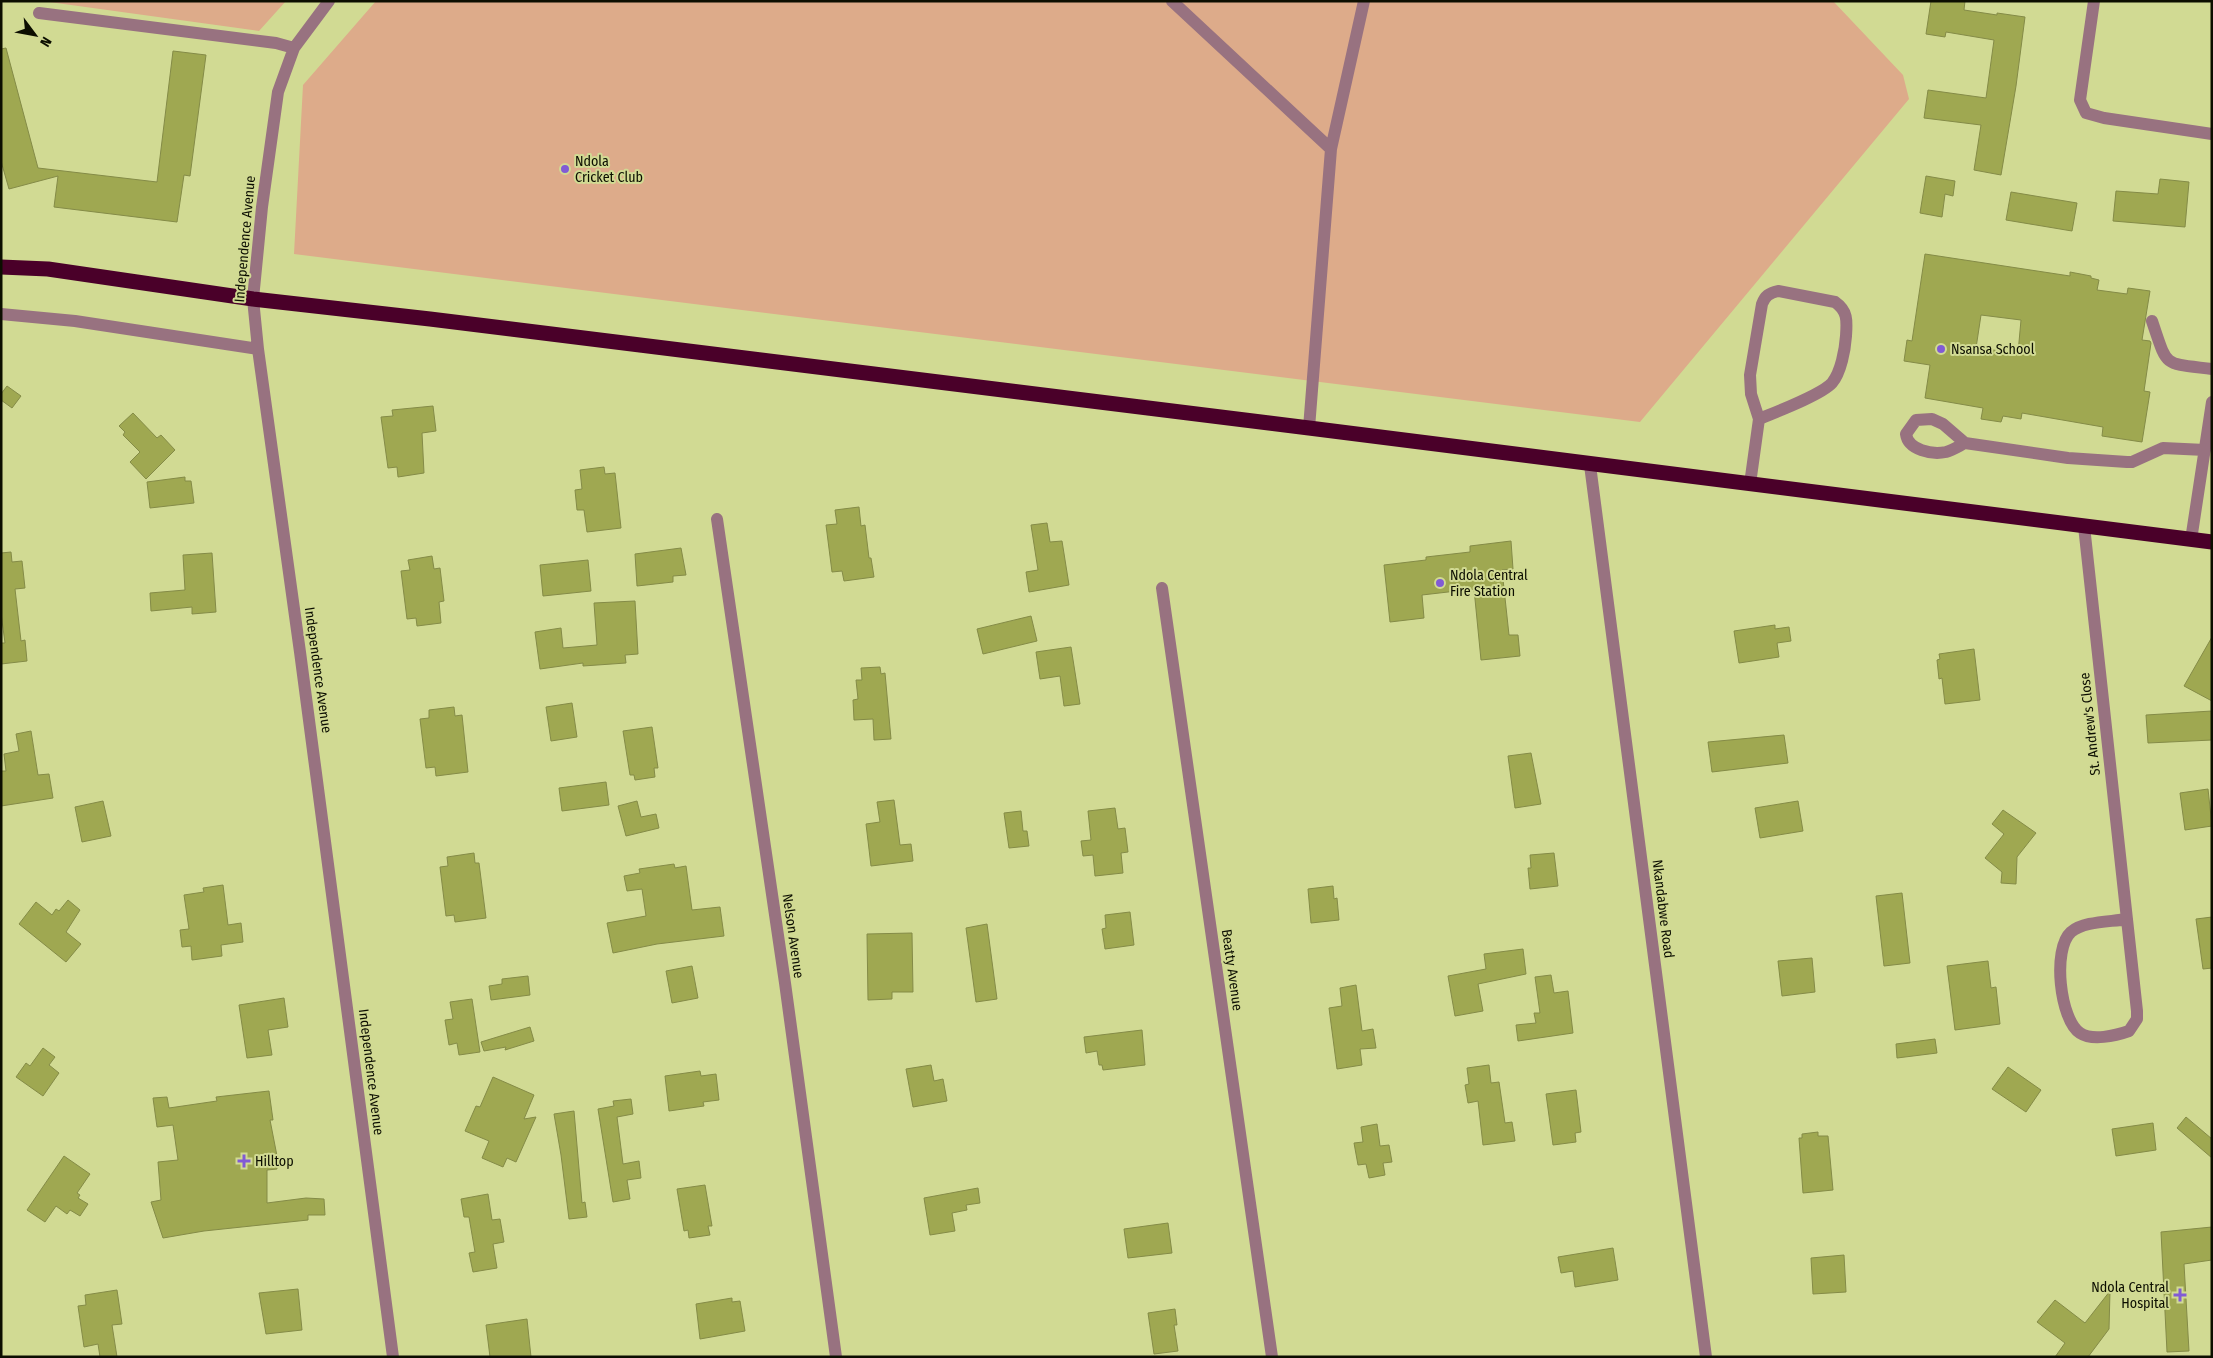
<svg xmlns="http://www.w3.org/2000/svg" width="2213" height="1358" font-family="'Fira Sans Condensed',sans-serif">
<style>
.green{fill:#ddab8a}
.building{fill:#9fa851;stroke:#848b47;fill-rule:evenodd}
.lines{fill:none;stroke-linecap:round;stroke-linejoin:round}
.minor{stroke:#987280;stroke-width:12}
.highway{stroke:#4a0029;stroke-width:15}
.poi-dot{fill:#815bd5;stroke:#d1da93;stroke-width:2}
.labels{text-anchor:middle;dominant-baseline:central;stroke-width:4;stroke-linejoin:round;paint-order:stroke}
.poi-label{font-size:14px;fill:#0c0e00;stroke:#d1da93;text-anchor:start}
.street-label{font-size:14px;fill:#0c0e00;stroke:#d1da93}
</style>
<rect width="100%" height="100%" fill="#d1da93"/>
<path class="green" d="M42 1H286L259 31Z
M376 1H1833L1903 75 1909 99 1640 422 294 254 303 85Z"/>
<path class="building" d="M1931 1H1965L1964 10 1997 15V13L2025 17 2016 86 2001 175 1974 170 1981 125 1924 118 1928 90 1986 98 1994 40 1946 32 1945 37 1926 34Z
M6 48 38 168 157 182 173 51 206 55 190 176 184 175 177 222 54 207 58 176 9 189 1 161V49Z
M1926 176 1955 181 1953 196 1945 194 1942 217 1920 213Z
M2160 179 2189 182 2185 227 2113 221 2116 191 2158 194Z
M2011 192 2077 203 2072 231 2006 220Z
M1925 254 2070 276V272L2091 276V278L2099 280 2097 290 2127 294 2128 288 2150 291 2142 340 2150 341 2151 343 2144 391 2150 392 2142 442 2102 436 2103 427 2022 413 2021 419 2003 416 2001 422 1981 419 1983 408 1925 398 1930 365 1904 361 1907 340 1912 341ZM1981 315 2021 320 2018 353 1976 348Z
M7 386 21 396 12 408 1 400V394Z
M433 406 436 431 422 433 424 473 398 477 397 467 388 468 381 417 393 416 392 410Z
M133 413 157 438 161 435 175 450 146 479 130 462 140 452 123 435 125 432 119 426Z
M604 467 605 474 615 473 621 528 587 532 584 510H577L575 490 582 489 580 470Z
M185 477V481H191L194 503 150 508 147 482Z
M859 507 861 526 865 525 869 558H871L874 577 844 581 842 571 832 572 826 525 837 524 835 510Z
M1047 523 1050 542 1062 541 1069 585 1029 592 1026 572 1038 570 1031 525Z
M1511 541 1513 569 1502 570 1509 635H1518L1520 656 1481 660 1474 589 1422 595 1424 618 1390 622 1384 565 1426 560V557L1470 552V546Z
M681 548 686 575 673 576V582L637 586 635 554Z
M11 552 12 562 22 561 25 588 15 589 21 641 25 640 27 661 1 664V643H5L1 613V553Z
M212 553 216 612 192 614V607L151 611 150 593 185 590 183 555Z
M432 556 434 569 440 568 444 601 439 602 441 623 417 626 416 618 407 619 401 571 410 570 408 560Z
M588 560 591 591 543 596 540 565Z
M635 601 638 654 625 655 626 663 583 666V663L540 669 535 632 561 628 563 648 597 645 594 603Z
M1031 616 1037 641 983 654 977 629Z
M1775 625V629L1789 627 1791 641 1777 643 1779 657 1739 663 1734 631Z
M2212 637V701L2184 686Z
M1071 647 1080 704 1064 706 1060 676 1040 679 1036 652Z
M1974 649 1980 700 1945 704 1942 678 1939 679 1937 660 1940 659 1939 654Z
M880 667 881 674 885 673 891 739 874 740 873 719 854 720 853 700 858 699 856 680H862L861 668Z
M572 703 577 737 551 741 546 707Z
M454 707 455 716 462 715 468 772 436 776 435 767 426 768 420 719 429 718V710Z
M2212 711V740L2148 743 2146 715Z
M652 727 658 768H654L655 777 635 780 634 775H630L623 731Z
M31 731 38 775 49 774 53 798 1 806V771H6L4 754 19 751 16 734Z
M1784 735 1788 763 1712 772 1708 742Z
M1531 753 1541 804 1515 808 1508 756Z
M606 782 609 805 562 811 559 788Z
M2208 789 2212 826 2185 830 2180 793Z
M894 800 900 845 911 844 913 861 871 866 866 824 880 822 877 802Z
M103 801 111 836 82 842 75 807Z
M637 801 641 817 656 814 659 828 626 836 618 806Z
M1798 801 1803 831 1760 838 1755 808Z
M1115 808 1118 829 1125 828 1128 852 1121 853 1123 873 1095 876 1093 855 1083 856 1081 841 1091 840 1088 811Z
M2003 810 2036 833 2017 857 2016 884 2001 883 2002 872 1985 858 2004 834 1992 824Z
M1021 811 1023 831H1027L1029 846 1009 848 1004 813Z
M474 853 475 863H479L486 918 455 922 454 915 446 916 440 867 448 866 447 857Z
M1554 853 1558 886 1530 889 1528 868H1531L1530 855Z
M674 864 675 868 686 866 692 910 720 907 724 936 657 944 613 953 607 923 646 916 642 889 627 891 624 876 640 873 639 869Z
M223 885 228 925 241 923 243 942 221 945 222 956 192 960 191 946 182 947 180 930 189 929 184 895 204 892 203 888Z
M1333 886 1334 899 1337 898 1339 920 1311 923 1308 889Z
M1902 893 1910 963 1884 966 1876 896Z
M68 900 80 910 66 932 81 944 66 962 19 924 36 902 52 915 56 909 59 911Z
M1130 912 1134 945 1105 949 1102 929 1106 928 1105 915Z
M2212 917V968L2203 969 2196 919Z
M987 924 997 999 976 1002 966 928Z
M912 933 913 992H892V999L868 1000 867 934Z
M1523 949 1526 974 1478 984 1483 1011 1455 1016 1448 976 1486 969 1484 954Z
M1812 958 1815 992 1782 996 1778 961Z
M1988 961 1991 988 1996 987 2000 1024 1955 1030 1947 966Z
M692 966 698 998 672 1003 666 971Z
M1551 975 1554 993 1568 991 1573 1033 1518 1041 1516 1025 1536 1023 1534 1013H1540L1535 977Z
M528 976 530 995 491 1000 489 986 502 984V979Z
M1356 985 1362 1031 1373 1029 1376 1048 1360 1049 1362 1065 1337 1069 1329 1008 1342 1006 1340 988Z
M284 998 288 1027 268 1030 272 1055 247 1058 239 1005Z
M472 999 480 1052 459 1055 457 1043 449 1045 445 1020 453 1019 450 1002Z
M530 1027 534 1041 505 1050 506 1047 484 1051 481 1042Z
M1142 1030 1145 1065 1103 1070 1102 1065H1099L1097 1051 1086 1053 1084 1037Z
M1935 1039 1937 1053 1897 1058 1896 1044Z
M43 1048 55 1057 49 1065 59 1073 43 1096 16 1077 26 1063 30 1066Z
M931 1065 934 1081 943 1079 947 1101 913 1107 906 1069Z
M1489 1065 1491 1083 1499 1082 1505 1123 1512 1122 1515 1141 1483 1145 1478 1101 1468 1103 1465 1085 1469 1084 1467 1068Z
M2008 1067 2041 1090 2026 1112 1992 1089Z
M700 1071 701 1076 716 1074 719 1100 703 1102 704 1106 669 1111 665 1076Z
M493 1077 534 1095 524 1119 536 1117 516 1162 507 1158 503 1167 482 1158 489 1141 465 1131 476 1106 480 1107Z
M1576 1090 1581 1132 1575 1133 1576 1142 1553 1145 1546 1094Z
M269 1091 273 1120H270L278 1161 276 1162 277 1169 267 1170V1203L306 1198 324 1199 325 1215H308V1220L204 1231 163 1238 151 1202 161 1200 158 1162 178 1160 173 1125 157 1127 153 1098 167 1097 169 1108 217 1101 216 1097Z
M631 1099 633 1114 617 1117 623 1164 639 1161 641 1178 627 1180 630 1199 613 1202 598 1109 614 1106 613 1101Z
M574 1111 582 1203 585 1202 587 1217 569 1219 561 1155 554 1114Z
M2186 1117 2212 1139V1158L2177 1128Z
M2153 1123 2156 1150 2116 1156 2112 1129Z
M1377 1124 1380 1146 1389 1145 1392 1162 1383 1163 1385 1175 1369 1178 1366 1164 1358 1165 1354 1143 1363 1142 1361 1127Z
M1818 1132V1136H1828L1833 1190 1803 1193 1799 1138H1802V1134Z
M64 1156 90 1174 77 1193 80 1195 78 1198 88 1204 80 1216 70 1210 67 1214 56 1206 45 1222 27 1210Z
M705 1185 712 1226H708L710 1235 689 1238 688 1230 684 1231 677 1189Z
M978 1188 980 1203 966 1205 967 1210 952 1213 955 1231 930 1235 924 1198Z
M488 1194 492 1220 500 1219 504 1242 493 1244 497 1268 473 1272 469 1253 475 1252 469 1217H464L461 1199Z
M1168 1223 1172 1253 1128 1258 1124 1229Z
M2212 1227V1260L2184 1264 2189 1351 2167 1352 2161 1232Z
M1613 1248 1618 1280 1575 1287 1573 1271 1561 1273 1558 1257Z
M1844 1255 1846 1292 1813 1294 1811 1258Z
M298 1289 302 1330 266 1334 259 1293Z
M117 1290 122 1324 112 1325 117 1357H100L98 1344 84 1347 78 1306 86 1305 85 1295Z
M2110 1291 2109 1329 2088 1357H2055L2065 1343 2037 1322 2055 1300 2085 1323Z
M732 1298V1302L740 1301 745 1331 700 1339 696 1304Z
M1175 1309 1177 1325H1174L1178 1351 1154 1354 1148 1313Z
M527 1319 531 1357H490L486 1325Z"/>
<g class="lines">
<path class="minor" d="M329 1 294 48 278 92 262 207 253 299 258 349 300 652 393 1357
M1172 1 1331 149
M2094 1 2080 100 2086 113 2104 118 2212 134
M39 13 276 43 294 48
M1 314 75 321 258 349
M2152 321C2168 368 2162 363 2212 369
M1309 428 1331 149 1364 1
M1965 443C1959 446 1953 450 1946 452 1932 455 1908 450 1906 434L1916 420 1932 419 1943 424 1965 443 2068 458 2127 462H2132L2163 448 2205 450
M1590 465 1706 1357
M1750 484 1759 419 1751 394 1750 375 1762 304C1765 296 1769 293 1778 291L1835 302C1848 311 1847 321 1846 336 1845 350 1841 372 1832 383 1821 395 1776 412 1759 419
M717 519 785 983 836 1357
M2084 526 2137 1011V1019L2129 1031C2115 1036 2092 1041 2080 1033 2060 1020 2052 949 2071 932 2084 921 2110 922 2127 919
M2191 540 2212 402
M1162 588 1272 1357"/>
<path class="highway" d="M1 267 48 269 253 299 430 319 1309 428 2212 542"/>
</g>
<g class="poi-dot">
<circle cx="565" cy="169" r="5"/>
<circle cx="1941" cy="349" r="5"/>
<circle cx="1440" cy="583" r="5"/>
<path d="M241.5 1153.5h5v5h5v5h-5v5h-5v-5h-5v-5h5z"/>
<path d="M2177.5 1287.5h5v5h5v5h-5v5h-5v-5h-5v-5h5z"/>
</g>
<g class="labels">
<g class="poi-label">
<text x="575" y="161">Ndola<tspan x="575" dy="16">Cricket Club</tspan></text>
<text x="1951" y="349">Nsansa School</text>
<text x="1450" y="575">Ndola Central<tspan x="1450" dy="16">Fire Station</tspan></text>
<text x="255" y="1161">Hilltop</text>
<text x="2169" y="1287" text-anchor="end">Ndola Central<tspan x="2169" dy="16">Hospital</tspan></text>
</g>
<g class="street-label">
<text transform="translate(245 239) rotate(-85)">Independence Avenue</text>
<text transform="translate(318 670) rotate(82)">Independence Avenue</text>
<text transform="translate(2090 724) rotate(-96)">St. Andrew's Close</text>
<text transform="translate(1663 909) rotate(83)">Nkandabwe Road</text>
<text transform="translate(793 936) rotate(82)">Nelson Avenue</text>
<text transform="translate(1232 970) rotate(82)">Beatty Avenue</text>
<text transform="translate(371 1072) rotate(83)">Independence Avenue</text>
</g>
</g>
<rect width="2213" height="1358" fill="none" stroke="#0c0e00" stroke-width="5"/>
<g transform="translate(35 35) rotate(122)" stroke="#d1da93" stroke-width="4" paint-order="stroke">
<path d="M0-4L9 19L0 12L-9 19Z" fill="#0c0e00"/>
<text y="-8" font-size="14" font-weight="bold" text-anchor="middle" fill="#0c0e00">N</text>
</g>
</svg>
